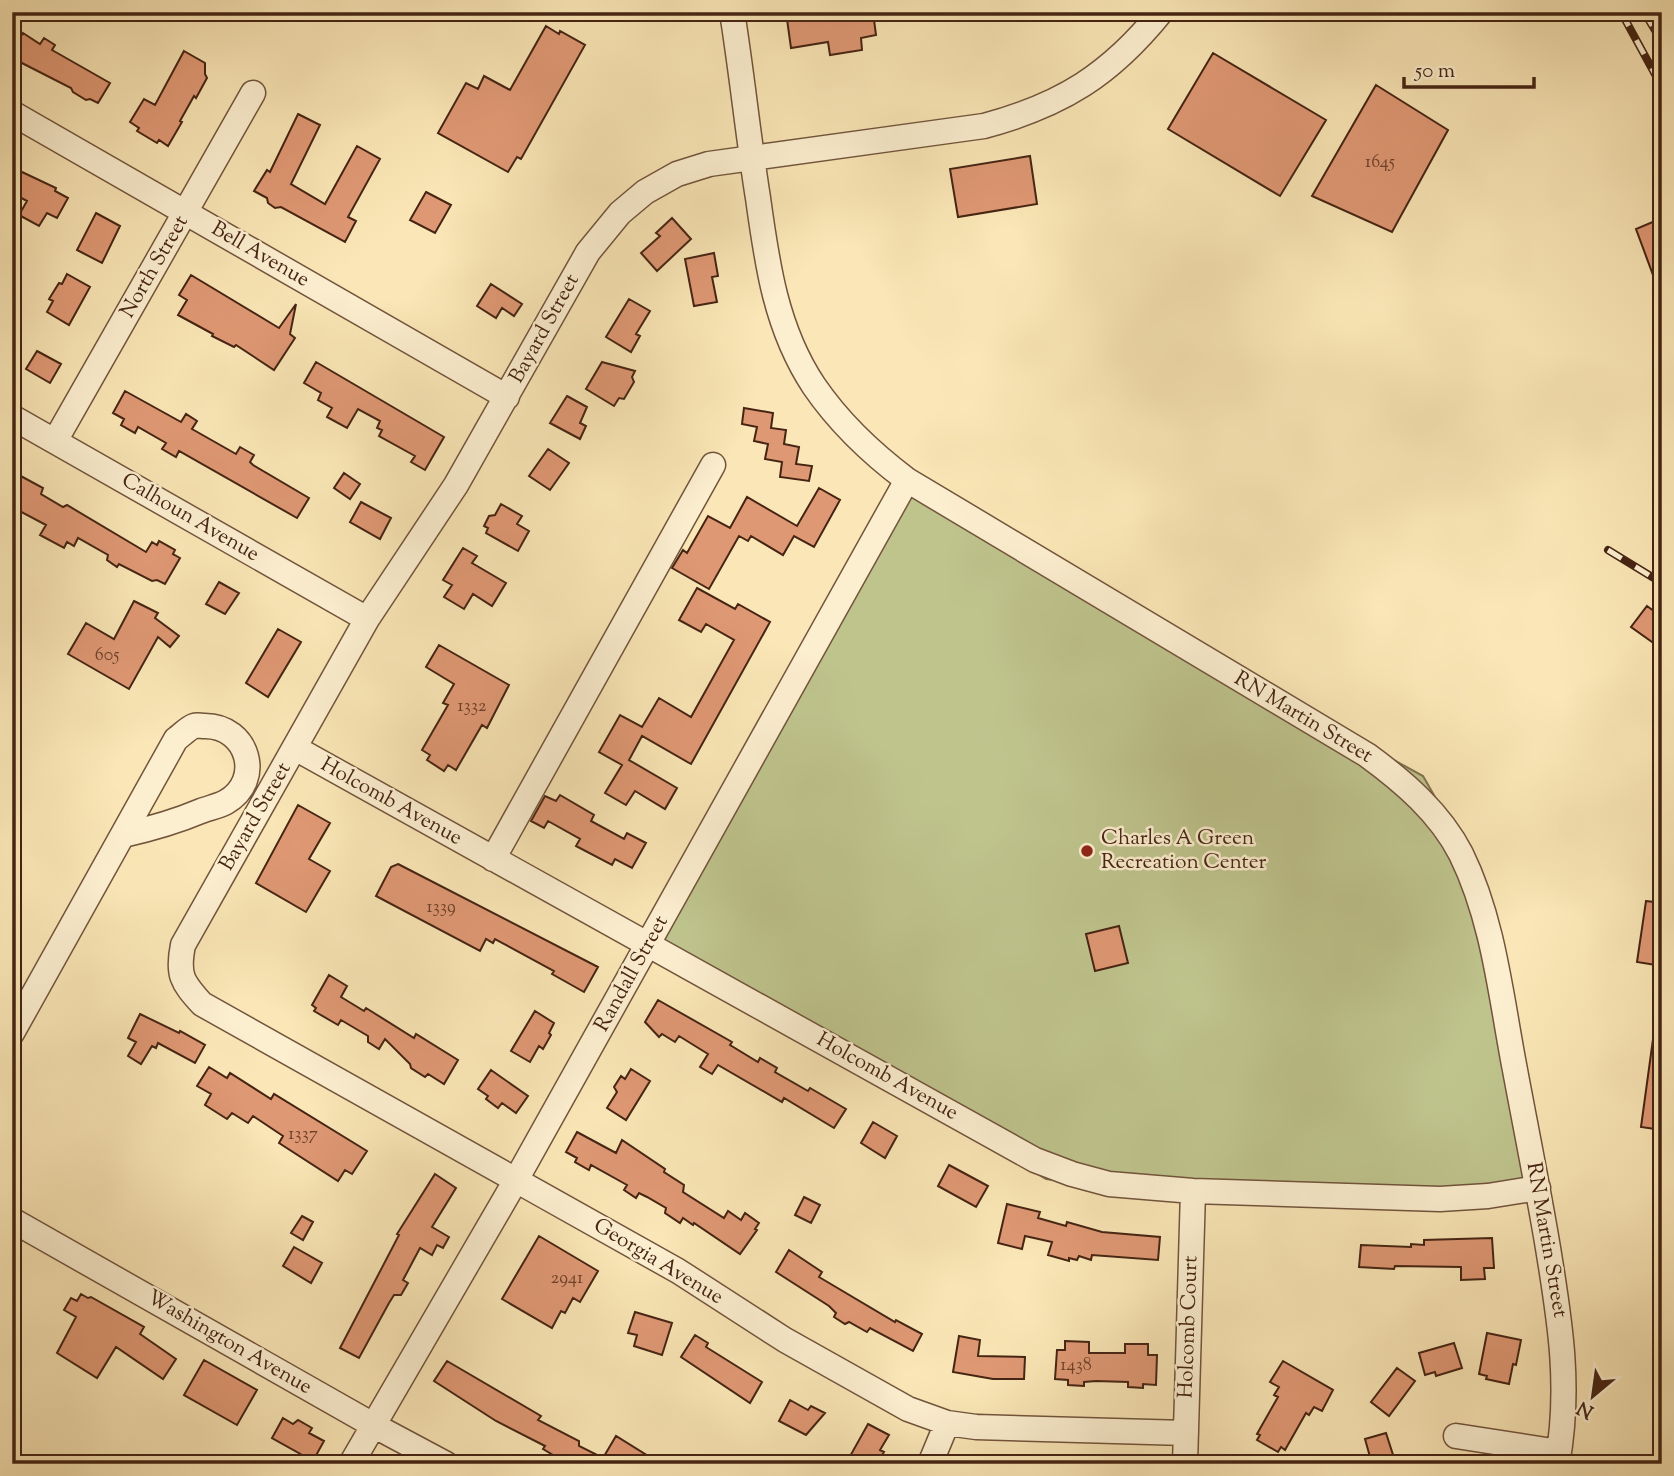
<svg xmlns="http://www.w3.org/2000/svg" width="1674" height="1476" font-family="'Sorts Mill Goudy',serif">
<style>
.green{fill:#bfc48d;stroke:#827450;stroke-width:2}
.building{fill:#df9874;stroke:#452413;stroke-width:2}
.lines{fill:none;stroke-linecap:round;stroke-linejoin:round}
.minor-casing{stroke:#72543c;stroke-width:27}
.minor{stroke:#fcefd0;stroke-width:24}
.rail-casing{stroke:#452413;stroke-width:8}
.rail{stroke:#fcefd0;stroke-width:5;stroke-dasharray:16;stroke-linecap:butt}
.poi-dot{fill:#8f2418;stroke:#fcefd0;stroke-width:2.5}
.labels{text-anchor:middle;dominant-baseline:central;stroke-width:5;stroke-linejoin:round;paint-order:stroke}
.number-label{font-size:18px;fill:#6c412b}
.street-label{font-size:21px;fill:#452413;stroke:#fcefd0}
.poi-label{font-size:21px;fill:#452413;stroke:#fcefd0;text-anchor:start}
</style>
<rect width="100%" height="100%" fill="#fae6b6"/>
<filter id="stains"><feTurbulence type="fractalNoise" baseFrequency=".00286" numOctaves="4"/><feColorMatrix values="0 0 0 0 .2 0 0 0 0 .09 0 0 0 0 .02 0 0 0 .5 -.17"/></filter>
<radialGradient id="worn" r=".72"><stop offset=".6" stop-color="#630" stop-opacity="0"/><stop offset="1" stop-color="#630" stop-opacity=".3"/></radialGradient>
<path class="green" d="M911 481 1144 623 1423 776 1489 891 1511 1020 1545 1194 1229 1202 1046 1179 659 940Z"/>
<path class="building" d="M786 12H873L876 35 861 38 862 50 830 55 828 42 791 48Z
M546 26 559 34 560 31 585 45 521 159 517 157 508 172 438 133 466 83 478 89 484 76 510 90Z
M23 33 40 44 44 38 55 45 52 50 110 83 98 103 90 99 86 100 73 92 71 88 16 60 18 57 12 53V50Z
M184 51 205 63V74L207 78 196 98 194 96 180 121 182 122 168 146 159 140 157 143 137 131 139 128 130 122 144 99 155 105Z
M1213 53 1326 120 1280 196 1168 129Z
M1376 85 1448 130 1392 232 1312 196Z
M298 114 320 125 291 184 325 204 357 146 380 159 348 217 356 221 345 242 281 207 275 208 268 203 267 198 254 191 267 170 270 172Z
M1030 156 1037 204 958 217 950 169Z
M22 172 56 188 55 191 68 198 57 218 47 213 39 226 19 215 27 201 12 193V189Z
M426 192 451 205 435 233 410 220Z
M96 213 120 226 102 263 77 250Z
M672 218 691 239 657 271 641 253 660 236 656 233Z
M1662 218V294H1660L1636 229Z
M714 253 718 276 712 277 717 302 694 306 685 259Z
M67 274 90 287 69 325 47 312 53 301 49 299 59 283 62 284Z
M191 275 279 328 296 304 290 334 295 338 274 370 236 345 234 347 212 336 213 334 178 315 187 300 179 295Z
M491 284 522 304 514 316 502 308 496 318 477 306Z
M629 299 650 311 636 334 640 336 631 352 606 337Z
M37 351 61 364 50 383 26 369Z
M316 362 444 437 425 470 411 462 415 456 379 436 382 430 377 428 380 421 358 409 347 428 327 417 332 408 318 400 321 393 304 383Z
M602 362 635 371 632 377 634 382 624 399 619 398 614 406 586 389Z
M125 391 181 422 186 414 197 421 192 429 236 454 240 447 254 455 250 462 253 465 309 498 297 518 179 451 176 457 162 449 166 443 138 427 135 433 121 425 124 419 113 413Z
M567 396 587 407 580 423 586 426 580 439 550 423Z
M744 408 773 413 771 428 786 430 784 444 799 447 796 464 812 466 809 481 780 477 782 462 765 459 768 444 754 441 757 427 742 424Z
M548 449 569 463 550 490 529 476Z
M344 473 360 484 350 499 334 488Z
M17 474 43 488 41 494 63 507 67 505 146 552 152 542 157 545 159 541 175 550 173 554 180 558 165 584 157 580 152 581 119 564 117 567 107 560 108 555 78 538 74 546 67 542 64 548 40 535 46 525 12 507V483Z
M819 488 840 500 814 547 794 536 783 555 751 536 748 541 739 536 709 589 672 568 683 550 687 553 708 516 730 528 747 497 797 526Z
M361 502 391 518 380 539 350 522Z
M501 504 522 516 517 524 529 531 518 551 486 533 488 528 484 526 489 516 495 515Z
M463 548 477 556 472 563 506 583 492 606 473 594 464 609 444 597 452 585 443 580Z
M219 582 239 593 225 614 206 604Z
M697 588 735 609 738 604 770 622 691 764 642 736 629 760 677 788 665 809 635 791 626 805 605 793 622 765 599 752 620 715 642 727 659 698 691 717 734 640 706 624 701 632 679 620Z
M134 601 158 613 155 618 179 636 170 647 158 637 129 689 68 654 86 623 114 639Z
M1647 606 1662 617V649L1631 627Z
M278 629 301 642 268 697 246 683Z
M439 645 509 685 487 728 482 725 456 770 448 765 444 771 427 760 430 755 422 750 448 705 443 703 454 684 426 667Z
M560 795 594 815 591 821 624 839 627 833 646 843 632 868 615 859 612 865 576 846 580 839 548 821 544 828 531 821 545 796 556 801Z
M298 805 330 823 309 859 330 871 306 912 256 883Z
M398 864 598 967 584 992 552 974 554 971 495 939 493 943 486 939 480 951 376 896 391 867Z
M1646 901 1662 903V966L1637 962Z
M1119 926 1128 963 1095 971 1086 934Z
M329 975 347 986 341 997 364 1011 366 1008 414 1038 416 1034 458 1060 444 1084 428 1074 425 1077 411 1068 410 1064 385 1039 379 1049 368 1042V1036L341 1020 338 1025 314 1011 316 1008 312 1005Z
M658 1000 732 1042 730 1045 758 1062 760 1058 777 1068 775 1072 808 1091 810 1088 846 1109 834 1128 784 1098 782 1102 718 1065 712 1074 700 1067 708 1054 679 1036 675 1042 662 1034 659 1037 645 1022Z
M535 1011 554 1023 549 1033 551 1035 543 1049 539 1046 530 1062 511 1051Z
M140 1014 179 1033 180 1031 205 1045 195 1063 158 1043 156 1048 152 1046 141 1064 128 1056 136 1042 128 1038Z
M1653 1039 1662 1040V1130L1641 1127Z
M209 1067 227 1078 230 1073 271 1099 274 1094 367 1151 352 1174 345 1170 338 1181 279 1143 283 1136 253 1116 248 1123 232 1113 227 1119 205 1105 211 1094 197 1086Z
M631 1069 650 1081 626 1120 607 1108 617 1092 614 1087 621 1076 625 1079Z
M491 1070 528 1096 516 1113 502 1103 498 1108 486 1099 488 1096 478 1089Z
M873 1122 897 1136 885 1158 861 1143Z
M577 1132 616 1153 622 1140 665 1169 664 1172 684 1185 683 1192 724 1218 728 1211 741 1220 745 1213 759 1223 755 1229 757 1230 740 1254 694 1223 693 1225 683 1218 680 1223 665 1213 666 1208 647 1197 639 1193 636 1198 624 1190 627 1185 591 1165 589 1170 575 1162 577 1158 566 1152Z
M949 1165 988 1186 976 1207 938 1186Z
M435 1174 456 1188 432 1227 449 1237 443 1248 437 1245 432 1255 420 1248 403 1280 408 1283 401 1295H394L389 1303 359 1358 340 1348 399 1235 397 1234Z
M804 1197 820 1205 811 1223 795 1215Z
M1007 1204 1040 1212 1038 1218 1066 1226 1067 1222 1102 1232 1160 1237 1158 1260 1092 1255 1091 1260 1079 1256 1077 1260 1069 1258V1261L1048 1255 1052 1242 1025 1236 1022 1249 998 1243Z
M302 1216 313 1222 303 1240 291 1233Z
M539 1236 598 1271 580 1302 573 1298 565 1313 561 1311 552 1328 502 1299Z
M1492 1238 1494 1268H1484L1485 1279 1461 1280V1267L1395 1266 1394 1269 1359 1267 1361 1245 1411 1247V1244L1424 1245V1240Z
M294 1247 322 1263 311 1283 283 1266Z
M789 1250 822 1272 819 1277 895 1322 896 1320 922 1334 913 1351 870 1328 867 1332 849 1322 845 1324 834 1317 836 1313 829 1306 776 1272Z
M81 1294 88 1298 91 1297 144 1327 140 1334 176 1359 163 1379 116 1347 97 1378 57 1353 76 1317 64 1310 71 1298 77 1301Z
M635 1312 672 1323 662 1355 634 1346 637 1335 628 1333Z
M1487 1333 1521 1340 1516 1365 1513 1364 1509 1384 1486 1379 1487 1376 1479 1374Z
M695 1335 708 1343 706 1347 762 1382 750 1403 681 1357Z
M959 1336 980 1340 978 1356 1025 1357 1024 1379H993L953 1372Z
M1065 1341 1089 1342V1353H1125V1344H1148V1355H1157L1156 1385 1143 1384V1388L1128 1387V1382L1096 1381 1084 1382V1386L1068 1385V1380L1055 1379 1057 1350H1065Z
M1454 1343 1462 1368 1436 1376 1435 1372 1425 1375 1419 1353Z
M204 1360 257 1390 237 1425 184 1395Z
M447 1361 541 1416 538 1420 579 1441V1446L603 1458 616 1436 661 1464H568L543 1449 545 1446 496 1421 434 1381Z
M1283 1361 1333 1390 1322 1411 1314 1407 1309 1415 1306 1413 1285 1450 1281 1447 1278 1452 1257 1440 1260 1435 1257 1434 1278 1397 1274 1395 1279 1387 1270 1382Z
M1397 1368 1415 1381 1389 1416 1371 1402Z
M790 1400 808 1410 811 1406 825 1413 806 1435 779 1421Z
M283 1418 293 1424 298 1420 312 1428 309 1433 324 1441 313 1461 272 1438Z
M868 1424 889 1435 880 1450 884 1452 877 1464H860L849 1458Z
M1386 1433 1396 1464H1372L1365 1439Z"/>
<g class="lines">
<defs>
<path id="minor" d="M732 12C742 74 748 136 758 198 767 264 776 329 814 386 840 424 871 453 907 480L1367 755C1404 782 1440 813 1461 854 1494 921 1501 998 1515 1070 1526 1129 1538 1188 1548 1248 1560 1321 1571 1389 1557 1464
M1161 12C1110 75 1062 105 984 126L709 164 677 174 645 192 620 213 588 252 456 485 367 619 183 945C177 975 182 982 202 1004L678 1271 785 1340 908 1409 947 1423 976 1427 1186 1433
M12 113 507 397
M12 417 367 619
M55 441 253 93
M295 748 1035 1160 1072 1174 1109 1184 1193 1191 1440 1199 1488 1196 1538 1188
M493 859 713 465
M12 1033 176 739C181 736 188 728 194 726 197 725 201 726 205 726 248 726 264 780 226 802 219 806 209 808 201 811 175 822 150 829 123 835
M12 1220 373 1425 446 1464
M1456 1436 1559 1452
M351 1464 516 1180 907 480
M930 1464 947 1423
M1185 1464 1193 1191"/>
</defs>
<use href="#minor" class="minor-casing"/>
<use href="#minor" class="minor"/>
<defs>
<path id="rail" d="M1621 12 1662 87
M1644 12 1662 42
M1659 12 1662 17
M1608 550 1662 583"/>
</defs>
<use href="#rail" class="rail-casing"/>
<use href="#rail" class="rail"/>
</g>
<circle class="poi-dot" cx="1087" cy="851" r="7"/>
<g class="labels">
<g class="number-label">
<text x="1380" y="163">1645</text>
<text x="107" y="656">605</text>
<text x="472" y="707">1332</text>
<text x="441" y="908">1339</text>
<text x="303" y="1135">1337</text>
<text x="567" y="1279">2941</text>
<text x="1076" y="1366">1438</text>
</g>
<g class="street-label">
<text transform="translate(260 255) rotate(30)">Bell Avenue</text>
<text transform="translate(155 267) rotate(-60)">North Street</text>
<text transform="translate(545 329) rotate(-61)">Bayard Street</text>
<text transform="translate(190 518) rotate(30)">Calhoun Avenue</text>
<text transform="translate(1303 718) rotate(31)">RN Martin Street</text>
<text transform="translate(391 802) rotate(29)">Holcomb Avenue</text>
<text transform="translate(256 817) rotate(-60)">Bayard Street</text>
<text transform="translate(632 974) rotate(-61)">Randall Street</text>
<text transform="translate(887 1077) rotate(29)">Holcomb Avenue</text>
<text transform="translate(1546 1240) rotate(80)">RN Martin Street</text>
<text transform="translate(658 1262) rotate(31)">Georgia Avenue</text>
<text transform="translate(1189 1327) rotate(-88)">Holcomb Court</text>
<text transform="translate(229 1343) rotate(30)">Washington Avenue</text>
</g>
<g class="poi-label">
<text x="1101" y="839">Charles A Green<tspan x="1101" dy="24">Recreation Center</tspan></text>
</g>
</g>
<rect width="1674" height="1476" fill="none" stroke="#fae6b6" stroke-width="42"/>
<rect x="14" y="14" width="1646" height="1448" fill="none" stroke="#452413" stroke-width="3.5"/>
<rect x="21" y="21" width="1632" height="1434" fill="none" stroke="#452413" stroke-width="2"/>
<g transform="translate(1593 1396) rotate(209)" stroke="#fcefd0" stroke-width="5" paint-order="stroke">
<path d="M0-5L12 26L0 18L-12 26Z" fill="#452413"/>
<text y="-10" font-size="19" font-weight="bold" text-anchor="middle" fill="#452413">N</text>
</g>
<path d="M1404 77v10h130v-10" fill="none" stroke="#452413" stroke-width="3.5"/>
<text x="1415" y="77" font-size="21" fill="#452413" stroke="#fcefd0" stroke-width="5" paint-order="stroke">50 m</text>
<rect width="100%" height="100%" filter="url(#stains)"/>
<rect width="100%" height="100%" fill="url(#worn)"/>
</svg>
